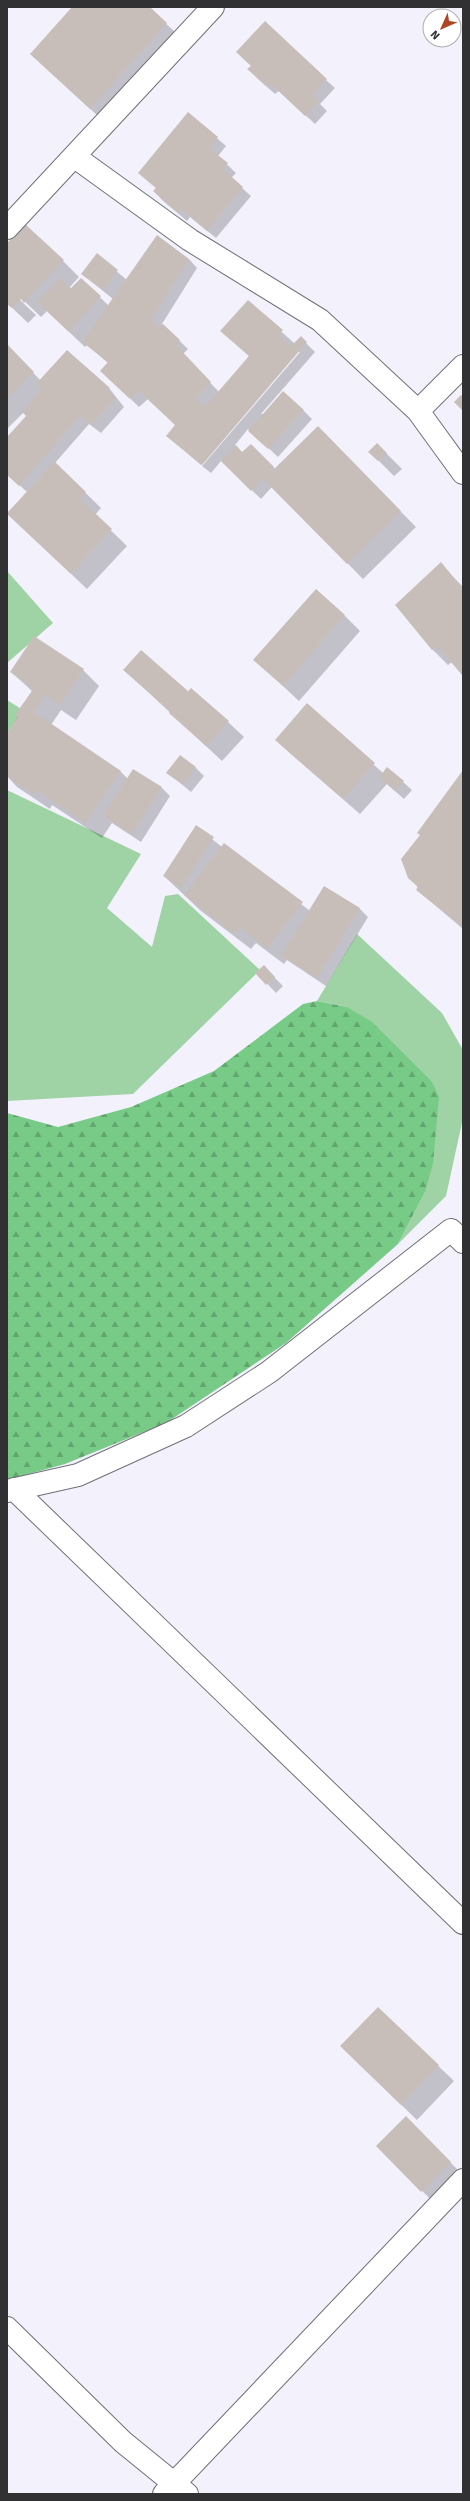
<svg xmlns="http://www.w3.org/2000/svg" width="470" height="2501" font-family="Signika,sans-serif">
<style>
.grass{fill:#9fd2a5}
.forest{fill:url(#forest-firs)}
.shadow{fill:#0003}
.building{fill:#c8beb9}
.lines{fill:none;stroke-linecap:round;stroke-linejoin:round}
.minor-casing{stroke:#707079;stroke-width:24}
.minor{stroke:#fff;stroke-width:22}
</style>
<defs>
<pattern id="forest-firs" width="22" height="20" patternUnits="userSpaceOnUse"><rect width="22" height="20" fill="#78cb86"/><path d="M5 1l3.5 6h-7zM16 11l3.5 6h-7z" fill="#63a56e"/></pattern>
</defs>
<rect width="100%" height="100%" fill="#f3f2fc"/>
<path class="grass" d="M7 571 53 623 7 663Z
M7 700 23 710 7 734Z
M7 790 141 854 107 908 152 947 165 896 178 894 260 970 133 1094 7 1101Z
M357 934 442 1013 463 1050V1118L446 1196 398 1244 425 1192 347 1007 317 1001Z"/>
<path class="forest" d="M317 1001 347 1007 372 1022 432 1082 439 1097 433 1164 425 1192 398 1244 286 1343 166 1423 65 1464 7 1480V1113L58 1127 131 1107 214 1071 303 1004Z"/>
<path class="shadow" d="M73 7H148L175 32 99 117 31 54Z
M257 78 326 80 335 88 320 104 327 111 315 124 279 91 275 94Z
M188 113 226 146 218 156 236 173 231 178 251 196 216 238 190 217 187 221 162 200 154 191 156 188 139 173Z
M7 245 63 261 79 277 69 288 71 290 81 279 109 306 113 299 82 274 97 255 127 280 189 259 197 268 162 324 188 349 183 354 219 392 250 357 222 331 248 301 295 344 301 338 315 352 261 414 303 410 312 419 278 457 248 429 235 445 242 453 251 445 275 469 318 428 416 527 363 579 272 487 261 499 221 461 211 473 202 466 300 352H297L201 465 167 436 176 425 148 399 139 407 110 379 108 363 87 345 85 347 47 311 41 317 21 298 20 300 36 315 28 323 7 303Z
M7 345 41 381 109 388 124 407 101 433 89 424 55 463 101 508 95 515 127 546 87 589 7 513 27 492 7 474V438L27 416 24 412 7 429Z
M377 444 402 469 394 476 370 452Z
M441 564 463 587V676L452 662 448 665 432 649Z
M344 615 360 631 299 701 255 660Z
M34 637 83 670 99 686 76 720 61 710 51 725 120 771 128 779 133 770 162 788 170 796 141 842 112 823 102 838 52 805 50 809 17 787 7 776V736L32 691 11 672Z
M142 651 188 693 228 722 244 737 222 761 133 678Z
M307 705 383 773 403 782 412 790 404 799 387 784 360 814 292 755 276 740Z
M195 767 204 776 191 792 168 773Z
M463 772V929L417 890 421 835Z
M197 827 222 847 224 844 310 911 359 908 368 917 326 986 287 960 284 964 256 943 251 949 201 911 164 876Z
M257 973 272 975 283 986 276 993Z
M378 2008 454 2081 417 2120 357 2062Z
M406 2118 463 2175 438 2207 378 2146Z"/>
<path class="building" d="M72 7H150L167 23 90 109 30 54Z
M265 21 327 79 312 95 319 101 305 116 270 83 266 86 247 69 251 66 236 52Z
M188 112 218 137 209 148 228 163 223 169 243 187 207 231 181 209 178 213 153 191 156 188 138 173Z
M25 224 64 260 24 303 21 299 12 308 7 304V243Z
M157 235 189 259 151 320 159 328 163 324 180 340 176 345 211 382 196 399 205 407 249 356 220 331 248 300 283 330 278 335 291 346 301 336 307 342 202 465 166 436 175 425 139 391 130 399 100 371 108 362 82 342Z
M97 253 118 270 103 290 81 274Z
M81 278 101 296 69 332 37 302 60 279 71 288Z
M7 344 34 372 7 398Z
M67 350 110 388 108 390 116 398 91 425 80 416 19 486 7 475V437L26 416 22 412 42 389 36 384Z
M283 391 304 410 268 449 248 431Z
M461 395 463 397V411L454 402Z
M318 426 401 511 347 564 263 479 251 491 221 461 236 445 242 452 251 444 274 467 269 474Z
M377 443 387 453 378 461 368 452Z
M54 461 86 492 80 499 112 529 71 574 7 514Z
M441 562 463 589V676L437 646 432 650 395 605Z
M316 589 345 615 283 686 253 660Z
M34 636 84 669 60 705 45 695 34 712 121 771 86 823 36 790 33 794 7 776V734L18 717 15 715 34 688 10 672Z
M141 650 188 691 170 711 123 670Z
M191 688 229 721 206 746 169 713Z
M307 703 375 763 343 799 275 740Z
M180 755 196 767 182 784 166 773Z
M387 767 404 781 395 791 379 777Z
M133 769 162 787 132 834 103 816Z
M463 770V927L416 890 418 887 408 878 401 859 420 835 417 833Z
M196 825 214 837 181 888 163 876Z
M224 843 303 902 267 949 240 928 235 934 184 895Z
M324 886 360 908 317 978 281 956Z
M264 965 275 977 266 985 255 973Z
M378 2007 439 2065 401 2105 340 2046Z
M406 2116 451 2162 421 2192 376 2146Z"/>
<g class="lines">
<defs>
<path id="minor" d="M75 157 190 240 320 320 418 411 463 473
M7 228 213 7
M418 411 463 366
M14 1489 463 1923
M7 1491 78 1475 186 1426 269 1372 451 1230 463 1242
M7 2328 123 2442 187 2494
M164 2494 463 2180"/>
</defs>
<use href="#minor" class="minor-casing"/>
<use href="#minor" class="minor"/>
</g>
<rect width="470" height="2501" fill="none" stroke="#313134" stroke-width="16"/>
<g transform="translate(442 28) rotate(225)"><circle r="19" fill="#ffffff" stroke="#adadae"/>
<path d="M0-3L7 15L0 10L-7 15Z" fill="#ad4622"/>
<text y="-6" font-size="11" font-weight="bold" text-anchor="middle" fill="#313134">N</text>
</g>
</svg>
